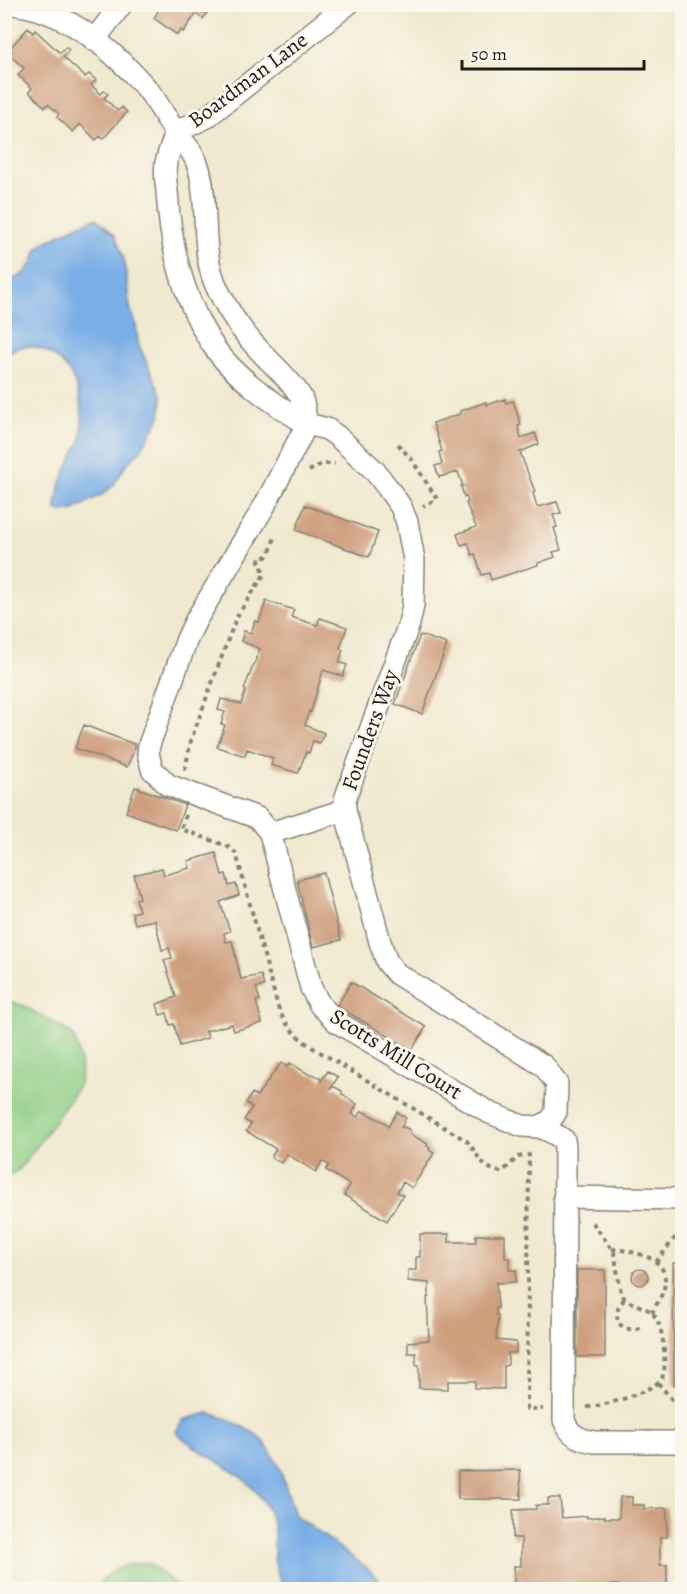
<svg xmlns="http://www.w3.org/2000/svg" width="687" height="1594" font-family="Alegreya,serif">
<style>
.green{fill:#8bcc83;stroke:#547450;stroke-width:1.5}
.water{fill:#79aee7;stroke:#4a6582;stroke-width:1.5}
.building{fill:#ce9e7d}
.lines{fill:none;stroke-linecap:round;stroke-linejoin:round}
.minor-casing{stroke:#868276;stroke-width:24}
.path{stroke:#868276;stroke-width:4;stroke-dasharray:4.5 4.5;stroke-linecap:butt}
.minor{stroke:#fff;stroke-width:21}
.labels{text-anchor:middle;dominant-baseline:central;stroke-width:6;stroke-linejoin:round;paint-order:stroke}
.street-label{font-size:22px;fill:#1c1c1c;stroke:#fbf7ec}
</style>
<rect width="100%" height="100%" fill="#fbf7ec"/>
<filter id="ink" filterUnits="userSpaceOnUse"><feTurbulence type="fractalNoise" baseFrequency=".0167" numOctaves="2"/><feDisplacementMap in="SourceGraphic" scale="12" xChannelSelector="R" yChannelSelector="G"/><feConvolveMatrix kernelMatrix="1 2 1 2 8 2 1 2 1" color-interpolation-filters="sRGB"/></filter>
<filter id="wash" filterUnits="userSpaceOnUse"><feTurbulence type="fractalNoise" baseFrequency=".008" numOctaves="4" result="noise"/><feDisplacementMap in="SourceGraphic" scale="24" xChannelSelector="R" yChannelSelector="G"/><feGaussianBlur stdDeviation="1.35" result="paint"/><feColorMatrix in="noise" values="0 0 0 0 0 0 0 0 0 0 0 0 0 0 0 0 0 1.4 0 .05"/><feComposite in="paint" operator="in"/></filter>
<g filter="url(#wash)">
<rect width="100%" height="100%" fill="#f0e9cf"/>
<path class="green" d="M5 1000 24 1006 71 1033C79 1046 83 1069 79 1083 78 1089 24 1166 17 1171 14 1173 8 1175 5 1176Z
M149 1563 181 1589H95C111 1567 122 1564 149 1563Z"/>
<path class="water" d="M96 218 115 235 124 259 130 308 136 324 138 343 162 397 160 417 141 450 125 466 114 485 103 494 74 510 63 512 56 509C56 491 65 471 73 456 75 450 80 445 81 439 84 423 81 399 75 383 68 364 43 342 21 347 15 348 9 352 5 355V282C19 277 25 275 33 261 35 257 35 251 38 248 44 242 87 220 96 218Z
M208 1413 228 1419 256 1434 264 1442 279 1466 295 1515 367 1568 388 1589H280C282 1578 275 1569 274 1558 274 1545 276 1533 272 1521 259 1473 208 1463 176 1432L183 1420Z"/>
<g id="blocks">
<path class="building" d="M162 4H213L203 19 196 14 183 32 181 30 177 35 154 18Z
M28 28 33 33 35 30 60 53 66 47 69 50 63 57 85 77 89 74 96 80 91 85 101 94 104 91 108 94 104 98 118 111 122 107 127 112 103 139 100 136 96 140 80 124 73 132 57 117 59 114 48 104 45 107 29 92 32 88 18 75 24 68 10 55 12 52 9 49Z
M505 399 506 403 513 401 514 403 521 425 518 426 521 438 535 433 539 444 520 452 535 492 533 493 537 507 557 502 561 513 553 515 557 527 554 528 561 550 553 552 555 557 538 563V565L491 580 489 573 482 575 475 554 472 555 468 543 461 545 457 534 476 527 466 503 468 502 466 496 464 497 461 486H463L458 472 439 477 435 466 442 464 439 452 442 451 433 423 460 414V411L486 402 487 405Z
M305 505 378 532 369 557 296 530Z
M266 601 294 610 291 617 317 625 320 618 347 627 340 649 343 650 339 662 347 665 343 676 323 670 311 712 309 711 305 725 324 733 320 743 313 741 309 753 306 752 298 773 271 765 273 758 247 749 245 756 217 747 225 725 221 724 225 712 218 710 221 699 241 704 246 690 244 689 260 649 241 641 244 631 251 633 255 621 259 622Z
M420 635 447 644 422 714 395 704Z
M84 725 136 745 127 767 75 748Z
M135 787 185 805 176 830 126 812Z
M216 853 222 875 226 874 229 886 236 884 239 895 220 902 230 931 224 933 225 939 226 942 232 941 241 979 261 975 264 986 256 988 260 1000 256 1001 262 1023 234 1031 232 1024 206 1031 208 1038 180 1046 174 1024 170 1025 167 1013 160 1015 157 1004 176 997 164 960 172 958 169 948 162 950 155 920 135 924 132 913 139 911 136 899 140 898 134 875 162 868 164 875 190 868 188 861Z
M324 873 341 940 313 947 297 880Z
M351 982 426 1027 412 1050 337 1006Z
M281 1063 287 1067 290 1063 310 1075 313 1074 320 1078 321 1081 328 1071 338 1077 331 1088 335 1087 342 1091V1094L357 1104 352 1114 358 1117 362 1111 386 1123 388 1127 397 1112 406 1118 401 1127H404L410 1130V1134L428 1144 427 1146 430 1148 429 1150 434 1153 412 1188 403 1182 397 1192 403 1195 387 1221 344 1195 350 1185 326 1170 329 1165 322 1161 316 1172 287 1154 281 1163 271 1157 276 1149 246 1131 251 1124 244 1120 252 1107 246 1103 252 1093 257 1096Z
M420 1234H449V1242H476V1235H505V1258H509V1270H516V1282L496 1283 498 1308H496V1315H498L496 1340 516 1342V1353H508V1365L504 1366V1389L475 1388V1381H448V1389L419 1388V1365H416V1353H408V1342L429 1340 427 1297H429V1283L408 1281V1270H416V1257H420Z
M673 1263H682V1385H674Z
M632 1277a8 8 0 1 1 16 0a8 8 0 1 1-16 0Z
M577 1270H605V1357H577Z
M520 1470 521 1499H458V1471Z
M620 1497H632V1505H644V1509L667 1508V1537H660V1565H667V1590H619V1585H605V1587L562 1585V1590H514V1566H521V1538H513V1510L536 1509V1505H548V1498H560L562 1518 587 1516V1518L605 1516 604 1518H619Z"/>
</g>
</g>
<g filter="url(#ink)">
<use href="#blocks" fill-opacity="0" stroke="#868276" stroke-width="1.5"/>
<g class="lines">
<defs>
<path id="minor" d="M13 4C67 10 113 50 148 90 158 103 166 118 175 132 186 146 194 151 199 169 210 209 199 251 218 290 228 311 242 332 259 350 273 365 290 379 301 397 305 405 305 416 307 424 276 406 231 374 212 344 183 299 170 243 167 191 166 182 164 172 166 163 168 153 173 142 176 132
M94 40 122 4
M176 132 207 117 348 4
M307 424 327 429 337 436 374 470 387 487 401 507 407 522 414 560 413 606 409 624 345 799V810L380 942 387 962 397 974 544 1066 557 1084 556 1112 550 1121 539 1127 522 1126 490 1113 337 1022 320 1005 311 988 270 833 258 818 168 785 152 769 148 753 149 745 187 639 196 620 265 505Z
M270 833 345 810
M539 1127C549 1130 555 1134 564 1140L565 1146 564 1420C569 1435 580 1440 595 1442H682
M564 1197 682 1199"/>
</defs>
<use href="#minor" class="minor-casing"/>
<path class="path" d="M398 444 412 460 437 499 423 506
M309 471 321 464H335
M185 770 191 740 236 618 263 576 264 572 259 561 260 558 266 557 270 552 275 536
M186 815 181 829 227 846 236 853 278 1007C285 1025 295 1035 310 1046L467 1141C478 1154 482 1170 502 1172L518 1157 529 1155 527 1409H543
M612 1249C631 1251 666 1256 665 1281 665 1292 657 1303 652 1313
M656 1262 678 1234V1219
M624 1299 618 1309 617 1321C623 1329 631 1331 640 1328
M658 1383 680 1409V1414H682
M587 1407C602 1407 655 1391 662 1378 666 1369 664 1359 664 1350 663 1339 661 1325 654 1315 646 1304 628 1307 621 1293L614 1252 590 1219"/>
<use href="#minor" class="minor"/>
</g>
</g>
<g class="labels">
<g class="street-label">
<text transform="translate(248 80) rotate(-37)">Boardman Lane</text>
<text transform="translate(370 730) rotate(-70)">Founders Way</text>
<text transform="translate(396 1054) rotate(32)">Scotts Mill Court</text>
</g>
</g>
<rect width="687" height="1594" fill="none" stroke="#fbf7ec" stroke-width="24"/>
<path d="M462 60v9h182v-9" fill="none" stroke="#1c1c1c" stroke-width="3"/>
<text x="471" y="60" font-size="18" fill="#1c1c1c" stroke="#fbf7ec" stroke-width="4.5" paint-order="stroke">50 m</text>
</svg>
